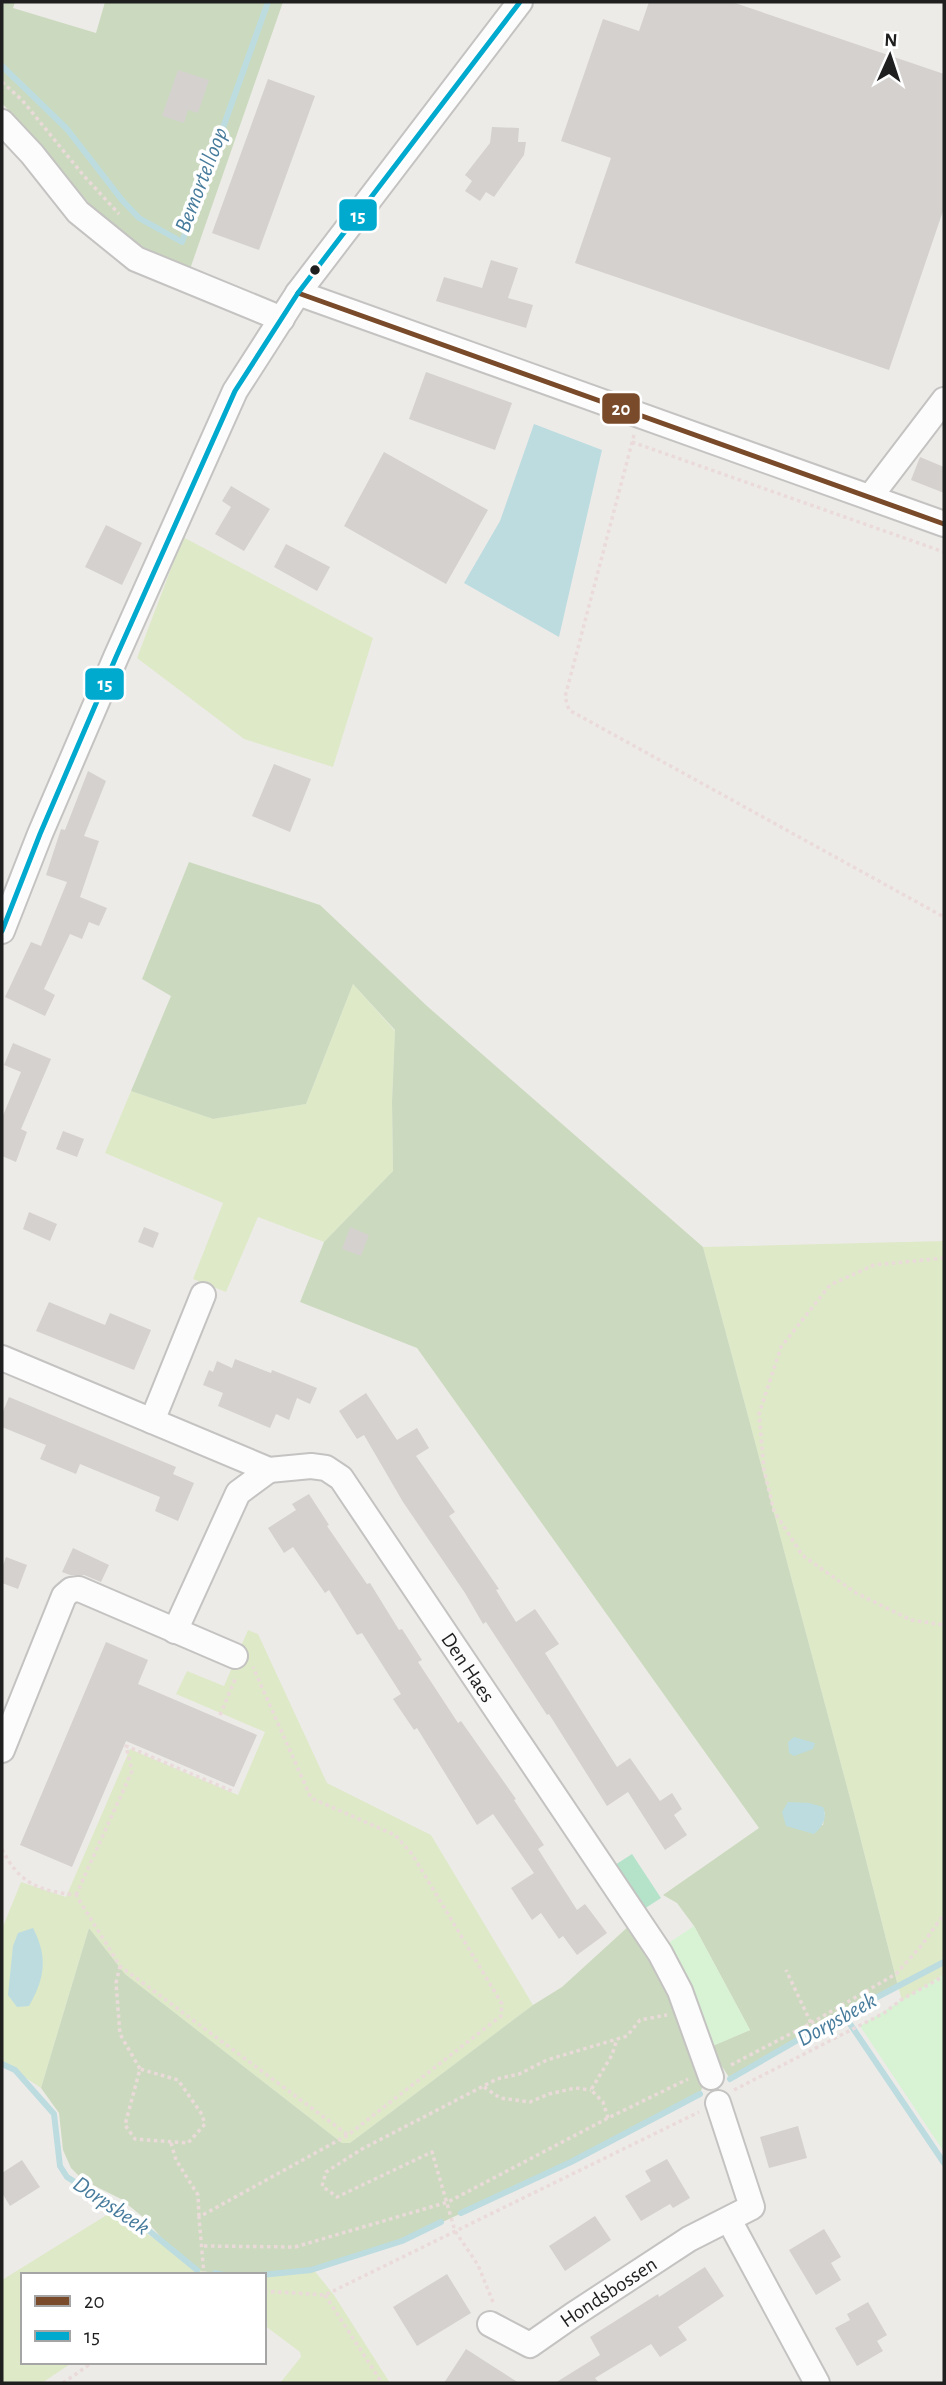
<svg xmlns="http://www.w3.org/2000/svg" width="946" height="2385" font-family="'Alegreya Sans',sans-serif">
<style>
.grass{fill:#dee9c8}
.forest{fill:#cbdabe;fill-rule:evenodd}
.park{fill:#d8f2d4}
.pitch{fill:#b4e3ca}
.water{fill:#bcdce0}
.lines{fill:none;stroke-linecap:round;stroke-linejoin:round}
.stream{stroke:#bcdce0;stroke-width:6}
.building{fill:#d4d1cf}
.minor-casing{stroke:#c4c3c2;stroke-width:28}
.path{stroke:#eadada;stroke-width:3.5;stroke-dasharray:3.5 3.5;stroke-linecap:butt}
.minor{stroke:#fcfcfc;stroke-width:24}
.bus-1-casing{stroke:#fff;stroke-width:10}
.bus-2-casing{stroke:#fff;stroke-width:10}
.bus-1{stroke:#7a4b2a;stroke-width:5}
.bus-2{stroke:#00a9ce;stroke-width:5}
.bus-dot{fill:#1f1f1f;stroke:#fff;stroke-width:2.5}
.labels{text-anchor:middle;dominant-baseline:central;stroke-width:7;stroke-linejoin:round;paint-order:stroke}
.street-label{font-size:21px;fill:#1f1f1f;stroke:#fff}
.water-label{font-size:23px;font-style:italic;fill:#487c9c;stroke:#fff}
.line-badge{stroke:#fff;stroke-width:2.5}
.badge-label{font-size:19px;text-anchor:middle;font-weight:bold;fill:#fff}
</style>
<rect width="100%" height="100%" fill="#edebe8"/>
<path class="grass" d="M183 537 373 638 333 767 244 739 137 658Z
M353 984 395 1031 392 1102 393 1171 324 1242 258 1217 226 1292 193 1279 223 1203 105 1153 131 1091 213 1119 306 1104Z
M944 1241V1974L902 2001 854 1813 703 1247Z
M248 1630 258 1634 327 1783 431 1835 533 2005 350 2143H342L125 1974 89 1928 41 2088 2 2062V1929L21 1882 66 1897 130 1749 238 1795 265 1732 176 1694 187 1671 224 1686Z
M118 2208 147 2234 172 2250 197 2270 224 2275H23V2362H73L42 2383H2V2280Z
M313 2269 334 2295 390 2383H280L301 2357 300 2352 264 2325V2275H261Z"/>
<path class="forest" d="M2 2H15L13 8 96 33 105 2H283L189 272 146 251 108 225 2 103Z
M189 862 320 905 427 1006 703 1247 854 1813 898 1986 730 2079 710 2047 750 2030 694 1926 677 1903 663 1895 759 1828 417 1348 300 1302 324 1242 393 1171 392 1102 395 1030 353 984 306 1104 213 1119 131 1091 171 996 142 979ZM825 1812 823 1825 786 1826Z
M630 1925 658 1967 704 2082 700 2094 571 2162 402 2241 311 2270 261 2275H224L197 2270 172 2250 144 2218 121 2199 83 2180 71 2168 63 2150 59 2113 41 2088 89 1928 125 1974 342 2143H350L533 2005 562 1987Z"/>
<path class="park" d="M694 1926 750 2030 710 2047 667 1944Z
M944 1974V2152L860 2026Z"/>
<path class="pitch" d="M632 1854 661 1898 644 1909 615 1865Z"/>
<path class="water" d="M534 424 602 450 559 637 464 583 500 521Z
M794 1737 815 1743 813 1749 794 1756 789 1753 788 1742Z
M788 1802 809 1803 823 1807C828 1818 822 1827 814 1834L786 1826 782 1812Z
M33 1928C48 1957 45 1978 29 2006L17 2007 8 1995 13 1946 18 1933Z"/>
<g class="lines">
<path class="stream" d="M2 66 67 129 122 200 139 218 182 242 268 2
M844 2015 944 2163
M2 2064 15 2070 54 2114 60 2166 67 2177 142 2225 197 2270
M730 2079 822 2026 944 1962
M461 2213 571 2162 700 2094
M215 2273 224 2275
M261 2275 311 2270 402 2241 441 2222"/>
</g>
<path class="building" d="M649 2H732L944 74V208L889 370 575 263 611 158 561 141 603 19 639 31Z
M178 70 209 80 198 113 188 110 184 123 162 116Z
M268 79 315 96 259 250 212 233Z
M492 127 519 128 518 142H526L524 155 494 197 486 192 480 201 465 191 472 181 465 175 490 143Z
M491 260 518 268 508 298 533 305 526 328 436 301 444 277 482 288Z
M426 372 512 403 495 450 409 419Z
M384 452 488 510 446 584 344 526Z
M920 457 944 467V493L911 480Z
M231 486 270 509 244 551 215 534 231 507 222 501Z
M106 525 142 543 122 585 85 567Z
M286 544 330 567 317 591 274 567Z
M274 764 311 779 290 832 252 816Z
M88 771 106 781 84 836 99 841 80 897 107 908 99 926 89 922 82 939 70 934 44 989 55 995 45 1016 5 997 31 942 41 946 67 882 46 875 61 829 65 830Z
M13 1043 51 1059 21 1129 27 1132 16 1162 2 1156V1118L21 1072 4 1065Z
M63 1131 84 1139 77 1157 56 1149Z
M29 1212 57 1224 50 1241 23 1229Z
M144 1227 159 1233 153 1248 138 1242Z
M350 1227 369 1235 361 1256 342 1249Z
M49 1302 105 1325 110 1313 151 1330 134 1370 36 1331Z
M235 1359 271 1373 272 1370 317 1388 310 1404 297 1398 289 1420 276 1414 270 1428 218 1406 223 1393 203 1385 209 1370 213 1372 217 1361 232 1368Z
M366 1393 397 1440 417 1428 429 1448 416 1456 455 1512 449 1516 499 1589 496 1590 516 1622 535 1609 559 1644 545 1653 617 1767 630 1758 660 1801 672 1793 682 1809 674 1815 687 1835 665 1850 628 1792 607 1806 549 1714 547 1715 486 1622 483 1624 465 1593 403 1502 364 1435 357 1439 339 1411Z
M9 1397 176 1467 173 1474 194 1483 178 1521 155 1511 160 1497 80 1464 76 1474 40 1459 46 1445 2 1427V1414Z
M309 1494 329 1525 327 1526 367 1584 370 1583 399 1630 402 1629 422 1660 418 1662 458 1723 461 1721 516 1799 514 1800 544 1845 538 1849 577 1910 585 1904 607 1933 577 1955 563 1936 559 1939 541 1913 532 1920 511 1888 534 1873 493 1814 477 1825 417 1728 414 1730 393 1699 401 1694 362 1633 357 1635 329 1590 325 1593 293 1547 284 1553 268 1528 296 1510 292 1504Z
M73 1548 109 1565 101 1582 84 1575H70L62 1572Z
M6 1557 27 1565 18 1589 2 1583V1568Z
M106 1642 148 1660 138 1684 257 1735 234 1787 126 1741 72 1867 20 1845Z
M798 2126 807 2158 769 2168 760 2137Z
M667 2159 690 2198 673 2208 670 2204 641 2221 625 2196 651 2181 645 2171Z
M22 2160 40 2187 10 2206 2 2193V2173Z
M595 2216 611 2240 565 2271 549 2246Z
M824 2229 841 2257 831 2263 841 2280 816 2295 789 2250Z
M705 2267 724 2296 678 2327 687 2340 660 2357 651 2344 595 2378 599 2383H555L600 2355 590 2337 658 2294 659 2297Z
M447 2274 471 2313 417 2346 393 2307Z
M868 2302 887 2335 877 2341 883 2351 857 2366 835 2328 850 2320 847 2314Z
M466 2349 519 2383H444Z"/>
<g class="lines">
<defs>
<g id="minor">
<path d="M2 122 32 154 78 212 136 259 282 319"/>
<path d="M298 293 944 524"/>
<path d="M870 497 944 400"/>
<path d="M2 931 40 834 116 657 235 391 298 293 520 2"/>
<path id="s1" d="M2 1358 269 1470 311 1466 326 1468 341 1478 660 1953 680 1991 711 2077"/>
<path d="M152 1421 203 1295"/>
<path d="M175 1631 238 1493 269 1470"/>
<path d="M2 1750 64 1596 71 1590 79 1589 235 1656"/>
<path d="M729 2220 817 2383"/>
<path id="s2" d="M490 2324 530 2345 573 2315 689 2239 752 2207 718 2103"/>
</g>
</defs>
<use href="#minor" class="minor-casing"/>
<path class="path" d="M2 82 22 100 84 176 119 214
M634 435 565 697 569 710 944 917
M632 442 944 552
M944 1258 874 1265 830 1285 781 1347 759 1414 764 1470 774 1511 802 1555 856 1593 911 1620 944 1625
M220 1715 236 1677
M2 1849C19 1884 40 1891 76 1895L120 1966 348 2135
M76 1895 132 1771 126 1746 234 1792
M120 1966 116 1983 120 2034 140 2069 125 2125 135 2139 188 2143 205 2124 201 2113 178 2080 140 2069
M811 2023 896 1974 922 1945 944 1914
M731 2065 811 2023 786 1970
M484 2087 500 2098 530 2102 549 2094 575 2088 591 2090
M734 2090 884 2013 901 2000 944 1976
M608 2118 603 2102 591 2090 612 2055 617 2039
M171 2143 176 2160 198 2195 199 2217
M204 2246 295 2247 448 2202 608 2118 688 2079
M204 2275 199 2217 348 2135 501 2016 502 2004 412 1854 395 1835 311 1798 253 1667
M264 2291 325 2295 699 2112
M325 2295 382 2383
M493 2302 478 2265 455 2231 432 2152 337 2197 322 2186 326 2172 362 2149 497 2079 519 2074 547 2060 627 2036 640 2020 667 2015
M63 2383 93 2362"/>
<use href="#minor" class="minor"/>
<defs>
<path id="bus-1" d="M298 293 944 524"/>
<path id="bus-2" d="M2 931 40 834 116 657 235 391 298 293 520 2"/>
</defs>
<use href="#bus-1" class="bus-1-casing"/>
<use href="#bus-2" class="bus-2-casing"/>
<use href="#bus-1" class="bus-1"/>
<use href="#bus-2" class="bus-2"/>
</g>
<circle class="bus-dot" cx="315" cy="270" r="6"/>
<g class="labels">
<g class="street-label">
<text stroke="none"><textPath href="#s1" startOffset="593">Den Haes</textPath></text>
<text stroke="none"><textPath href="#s2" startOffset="140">Hondsbossen</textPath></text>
</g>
<g class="water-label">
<text transform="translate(202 180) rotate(-69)">Bemortelloop</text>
<text transform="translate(837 2020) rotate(-29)">Dorpsbeek</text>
<text transform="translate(111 2206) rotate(34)">Dorpsbeek</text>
</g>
</g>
<g class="line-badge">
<rect x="338" y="198" width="40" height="34" rx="7" fill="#00a9ce"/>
<rect x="601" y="392" width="40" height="33" rx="7" fill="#7a4b2a"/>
<rect x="84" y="667" width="41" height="34" rx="7" fill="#00a9ce"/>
</g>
<g class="badge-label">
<text x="358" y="222">15</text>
<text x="621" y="415">20</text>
<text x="105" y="690">15</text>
</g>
<rect width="946" height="2385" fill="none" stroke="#1f1f1f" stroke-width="7"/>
<rect x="21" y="2273" width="245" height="91" fill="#ffffff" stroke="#a5a5a5" stroke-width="2"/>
<rect x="35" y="2296" width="35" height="10" fill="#7a4b2a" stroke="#a5a5a5" stroke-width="2"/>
<text x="84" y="2308" font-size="21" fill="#1f1f1f">20</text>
<rect x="35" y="2331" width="35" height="10" fill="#00a9ce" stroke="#a5a5a5" stroke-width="2"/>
<text x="84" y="2343" font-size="21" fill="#1f1f1f">15</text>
<g transform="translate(890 56) rotate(3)" stroke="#ffffff" stroke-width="5" paint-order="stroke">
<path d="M0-5L12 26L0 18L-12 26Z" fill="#1f1f1f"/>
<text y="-10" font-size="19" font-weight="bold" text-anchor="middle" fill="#1f1f1f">N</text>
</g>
</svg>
